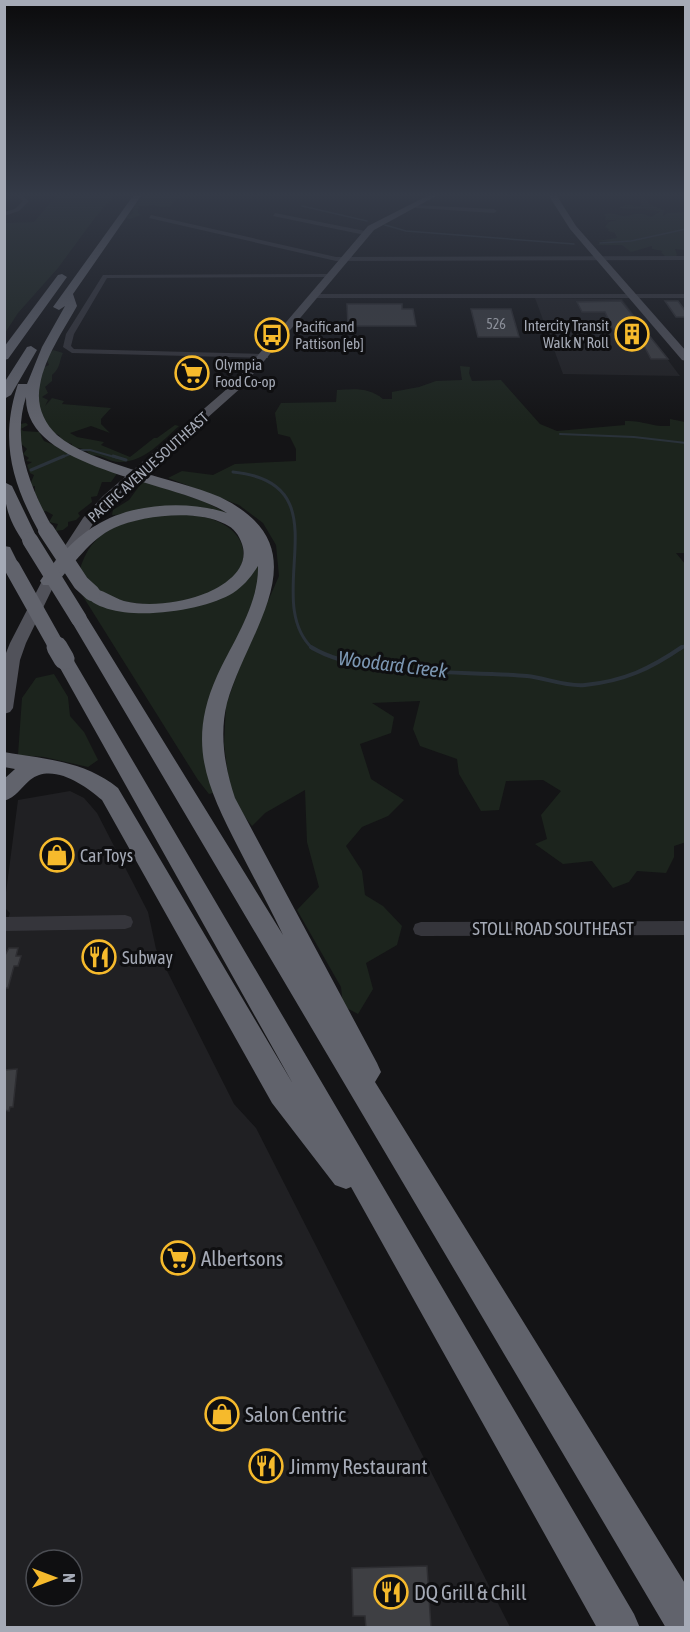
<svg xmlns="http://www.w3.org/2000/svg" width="690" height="1632" font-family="'Asap Condensed',sans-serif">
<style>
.built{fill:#202023;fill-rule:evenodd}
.green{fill:#1c241d}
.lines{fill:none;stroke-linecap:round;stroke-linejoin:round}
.stream-far3{stroke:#2a323a;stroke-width:1.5}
.stream-far2{stroke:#2a323a;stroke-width:2}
.stream-far1{stroke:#2a323a;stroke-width:3}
.stream{stroke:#2a323a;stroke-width:4}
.building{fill:#3e3f43;stroke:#2e2e32;stroke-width:1.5}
.minor{fill:#35353b;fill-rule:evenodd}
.major{fill:#51525a;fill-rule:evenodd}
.highway{fill:#61636c;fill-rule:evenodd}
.highway-bridge-far1{stroke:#61636c;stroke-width:16}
.highway-bridge{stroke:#61636c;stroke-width:21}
.labels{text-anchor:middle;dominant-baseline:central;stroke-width:6;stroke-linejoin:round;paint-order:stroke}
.far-number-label{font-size:14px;fill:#8b8f99}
.far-poi-label{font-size:15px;fill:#a5aab6;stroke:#0f0f11;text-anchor:start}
.far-street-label{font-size:15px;fill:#a5aab6;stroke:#0f0f11}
.poi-label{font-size:18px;fill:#a5aab6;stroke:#0f0f11;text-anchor:start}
.street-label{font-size:18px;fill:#a5aab6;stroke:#0f0f11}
.water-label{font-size:20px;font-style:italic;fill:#7b96b2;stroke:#0f0f11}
.near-poi-label{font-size:21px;fill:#a5aab6;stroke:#0f0f11;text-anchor:start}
</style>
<rect width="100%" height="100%" fill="#141416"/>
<path class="built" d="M535 298 622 299 680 376 563 374Z
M70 791 84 798 97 813 148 912 156 949 234 1104 256 1128 510 1627 5 1628 4 932 10 913 6 909 5 900 18 800ZM36 1560H72V1596H36Z"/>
<path class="green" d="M56 196H114L97 215 58 268 18 313 5 333V223L34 222Z
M144 196H198L177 198 170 207H157L155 205 139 206 138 213 141 215 127 220 129 219 126 218 127 215 132 214 134 206Z
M640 196 646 199 649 204 664 210 663 216 668 213 685 212V250L675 249 677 255 675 257H666L661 252 663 251 652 249V246L631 252 622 245H595L611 242 596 241 617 238 615 233 608 231 609 229 605 227 609 222 617 220H605L606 216 603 215C610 212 615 214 622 216 630 217 638 210 651 217L661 211 619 208 626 205 640 206 642 199Z
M53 350 63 353C59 360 61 368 52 375V381L45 387 48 393 42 397 48 400 45 406 52 398 64 401 62 404 111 408 101 419V424L110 433 91 426 70 433 77 437 104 442 101 445 130 457 154 438H157L175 425 179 426C161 442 143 463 119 462 108 462 101 453 91 456 87 449 79 447 72 448V444L58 440 60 436 44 427 33 392 40 375 43 374 42 368 49 365 46 358Z
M460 366 470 367 469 373 472 381 501 380 540 424 557 431 625 425V421C642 420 652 427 670 426V419L685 422V553H676L686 565V842L674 846V857L666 873 637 871 629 882 613 888 592 861 563 864 535 844 547 839 541 815 561 791 543 780 506 781 499 810 481 811 459 774 457 759 420 746 413 729 420 701 372 703 394 717 391 733 360 744 371 779 404 800 388 816 362 827 346 846 362 871 365 895 383 906 402 926 397 945 366 963 373 989 358 1014 343 1006 341 987 297 910 319 887 307 842 305 790 265 813 252 826 231 799 224 744 226 705 243 658 279 576 276 545 263 523 239 505 168 478 182 471 213 475 235 464 296 461V449L290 437 278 434 275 413 281 403 336 402 337 390C354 389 369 387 383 399H392V392L419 387 436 381 462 380Z
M26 423 28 425 21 429 23 431 39 432 44 441 119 471 111 482H102L97 496 91 497 92 502 78 513 80 516 76 520 68 522V526L63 530 55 531 58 524 49 522 53 515 46 511 42 512 36 503 38 498 35 494V486L29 487 34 475 30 473 27 465 32 462 26 461 29 458 23 454 27 449 18 441 20 424Z
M143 481 203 501 229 514 211 511 112 515 113 510 129 500Z
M173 513C187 515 201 515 214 520 242 530 255 557 231 579 201 607 128 614 95 588 90 584 85 576 80 570 93 523 131 521 173 513Z
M257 559 262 581 220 678 212 776 213 793 209 794 198 780 74 582 104 604 195 606Z
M54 674 68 697 70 716 84 732 98 760 88 767 44 757 18 755 22 698 36 678Z"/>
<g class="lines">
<path class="stream-far3" d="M302 206 367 221
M385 225 406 231 574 244
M600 243 631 241 686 229"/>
<path class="stream-far2" d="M560 434 634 437 686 443
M81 450H90L118 458
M60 458 70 454"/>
<path class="stream-far1" d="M113 456 126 460
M31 470 64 456
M233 472C347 483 258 598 313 649
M680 649 686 645"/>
<path class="stream" d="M311 647C360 678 467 670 527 676 546 678 566 687 585 685 624 681 650 669 682 647"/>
</g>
<path class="building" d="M621 301 639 323 668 359H651L643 344H620L605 312H582L577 302Z
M665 301H678L686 312V317H676Z
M347 304H402V309H413L416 326H348Z
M471 309H511L519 337H478Z
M9 948H18L16 956H21L18 966H14L8 988H4V957Z
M17 1069 13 1107H10L9 1111 4 1110V1070Z
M427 1566 431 1628H366L365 1616H353L352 1568Z"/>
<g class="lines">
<path class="minor" d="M17 196H23L29 201 19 211 4 216V212L15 209 23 201Z
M414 205 494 209 497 211 494 213 416 208Z
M275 213 365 231 368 233 365 235 273 216Z
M151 215 336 257 686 256V260L336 261 149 218Z
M330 274 332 277 107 278 74 334 71 346 74 349 265 354H268V358L72 353 63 347 66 334 103 275Z
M311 294H686V298H314Z
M125 915 131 917 133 922 131 927 125 929 4 931V917Z
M686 921V935L421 936 415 934 413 929 415 924 421 922Z"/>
<path class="major" d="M427 196H436L374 230 243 386 113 502 93 524 56 581 26 643 20 660 13 708 10 712 4 714V658L10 643 42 581 83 518 103 496 235 382 368 226Z
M549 196H557L576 226 686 351V361L682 360 570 229Z"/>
<path class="highway" d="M133 196H141L73 294 77 306C63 331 45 357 40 385 36 404 43 422 57 435 92 465 175 478 220 497 325 548 248 628 227 703 219 735 225 768 235 798L377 1063 381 1072 375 1082 686 1585V1628H666L70 619 73 615H85L88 619 283 935C269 906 254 878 239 849 208 788 186 745 217 676 232 643 259 605 258 566 251 577 244 586 233 593 203 612 107 627 83 593L86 589C99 586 111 597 124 601 148 607 178 603 201 595 221 588 251 570 242 544 239 535 234 528 225 524 197 509 142 515 114 528 90 539 73 565 55 585H43L40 581C55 560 77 535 100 523 135 503 189 500 227 513 179 481 24 471 26 397 11 443 31 490 54 530L52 533H40L38 530C12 482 0 441 17 387L18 384H27L42 347 65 306 59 310 53 307Z
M62 274 67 277 8 359 4 360V347L58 275Z
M31 346 37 350 11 395 4 399V383L27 347Z
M4 482 12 486 38 540 36 543H24C10 522 4 507 4 482Z
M4 546 10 547 20 567 18 571 12 572 4 568Z
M64 653 71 655 73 659 634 1614 640 1628H597L351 1187 346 1189 335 1185 272 1103 102 800C85 785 52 762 30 780 21 788 16 797 4 801V779L15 769 4 767V752C45 759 85 761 118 788L293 1084 55 659 57 655Z"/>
<path class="highway-bridge-far1" d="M46 530 81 583 92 593
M30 540 79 619
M12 567 58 649"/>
<path class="highway-bridge" d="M57 647 64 659"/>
</g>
<linearGradient id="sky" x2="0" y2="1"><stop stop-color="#0b0b0c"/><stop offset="0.46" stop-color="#343a47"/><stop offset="1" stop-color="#343a47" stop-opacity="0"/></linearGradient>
<rect width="690" height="424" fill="url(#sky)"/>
<defs>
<symbol id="building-ring" viewBox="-11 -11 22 22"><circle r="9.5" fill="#0f0f11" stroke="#f6ba2c" stroke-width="1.5"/><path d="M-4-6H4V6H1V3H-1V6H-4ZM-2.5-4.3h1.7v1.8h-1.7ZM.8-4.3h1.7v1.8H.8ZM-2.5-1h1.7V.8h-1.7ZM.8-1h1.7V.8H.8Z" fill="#f6ba2c"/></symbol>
<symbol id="bus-ring" viewBox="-11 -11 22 22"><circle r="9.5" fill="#0f0f11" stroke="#f6ba2c" stroke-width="1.5"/><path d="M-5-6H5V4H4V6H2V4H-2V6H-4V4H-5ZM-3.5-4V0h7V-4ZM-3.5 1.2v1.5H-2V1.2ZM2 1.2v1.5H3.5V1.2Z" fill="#f6ba2c"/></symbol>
<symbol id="supermarket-ring" viewBox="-11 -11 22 22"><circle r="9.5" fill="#0f0f11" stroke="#f6ba2c" stroke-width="1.5"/><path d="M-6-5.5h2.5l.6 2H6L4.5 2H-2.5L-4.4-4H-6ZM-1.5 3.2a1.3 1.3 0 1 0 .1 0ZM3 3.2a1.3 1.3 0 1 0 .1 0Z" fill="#f6ba2c"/></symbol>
<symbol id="shop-ring" viewBox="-11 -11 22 22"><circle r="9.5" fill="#0f0f11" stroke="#f6ba2c" stroke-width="1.5"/><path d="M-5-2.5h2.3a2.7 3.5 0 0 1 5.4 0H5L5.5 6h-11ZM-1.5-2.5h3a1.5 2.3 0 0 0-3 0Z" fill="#f6ba2c"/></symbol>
<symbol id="restaurant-ring" viewBox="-11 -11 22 22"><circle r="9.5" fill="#0f0f11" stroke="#f6ba2c" stroke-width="1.5"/><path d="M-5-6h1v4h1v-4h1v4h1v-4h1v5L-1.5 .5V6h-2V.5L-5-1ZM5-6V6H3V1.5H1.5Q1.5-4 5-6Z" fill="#f6ba2c"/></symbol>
</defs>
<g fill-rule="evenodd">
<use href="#building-ring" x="613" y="315" width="38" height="38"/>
<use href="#bus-ring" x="253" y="316" width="38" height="38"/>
<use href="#supermarket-ring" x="173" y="354" width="38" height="38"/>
<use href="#shop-ring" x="38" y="836" width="38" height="38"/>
<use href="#restaurant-ring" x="80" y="938" width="38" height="38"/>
<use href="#supermarket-ring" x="159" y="1239" width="38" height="38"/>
<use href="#shop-ring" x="203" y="1395" width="38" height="38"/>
<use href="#restaurant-ring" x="247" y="1447" width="38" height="38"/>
<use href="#restaurant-ring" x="372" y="1573" width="38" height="38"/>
</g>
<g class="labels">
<g class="far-number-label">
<text x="496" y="324">526</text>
</g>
<g class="far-poi-label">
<text x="609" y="325" text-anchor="end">Intercity Transit<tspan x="609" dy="17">Walk N' Roll</tspan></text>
<text x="295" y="326">Pacific and<tspan x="295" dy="17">Pattison [eb]</tspan></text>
<text x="215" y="364">Olympia<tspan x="215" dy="17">Food Co-op</tspan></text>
</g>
<g class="far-street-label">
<text transform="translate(148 467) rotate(-42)">PACIFIC AVENUE SOUTHEAST</text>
</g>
<g class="poi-label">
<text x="80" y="855">Car Toys</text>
<text x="122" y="957">Subway</text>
</g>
<g class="street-label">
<text x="553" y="928">STOLL ROAD SOUTHEAST</text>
</g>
<g class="water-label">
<text transform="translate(393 664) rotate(7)">Woodard Creek</text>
</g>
<g class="near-poi-label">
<text x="201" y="1258">Albertsons</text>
<text x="245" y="1414">Salon Centric</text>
<text x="289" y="1466">Jimmy Restaurant</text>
<text x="414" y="1592">DQ Grill &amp; Chill</text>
</g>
</g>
<rect width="690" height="1632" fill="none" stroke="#a5aab6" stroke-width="12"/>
<g transform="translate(54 1578) rotate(90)"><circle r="28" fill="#0f0f11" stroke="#4b4d53" stroke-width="1.5"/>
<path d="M0-4.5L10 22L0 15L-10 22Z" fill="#f6ba2c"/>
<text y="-9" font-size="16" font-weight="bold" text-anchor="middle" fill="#a5aab6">N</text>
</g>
</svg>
